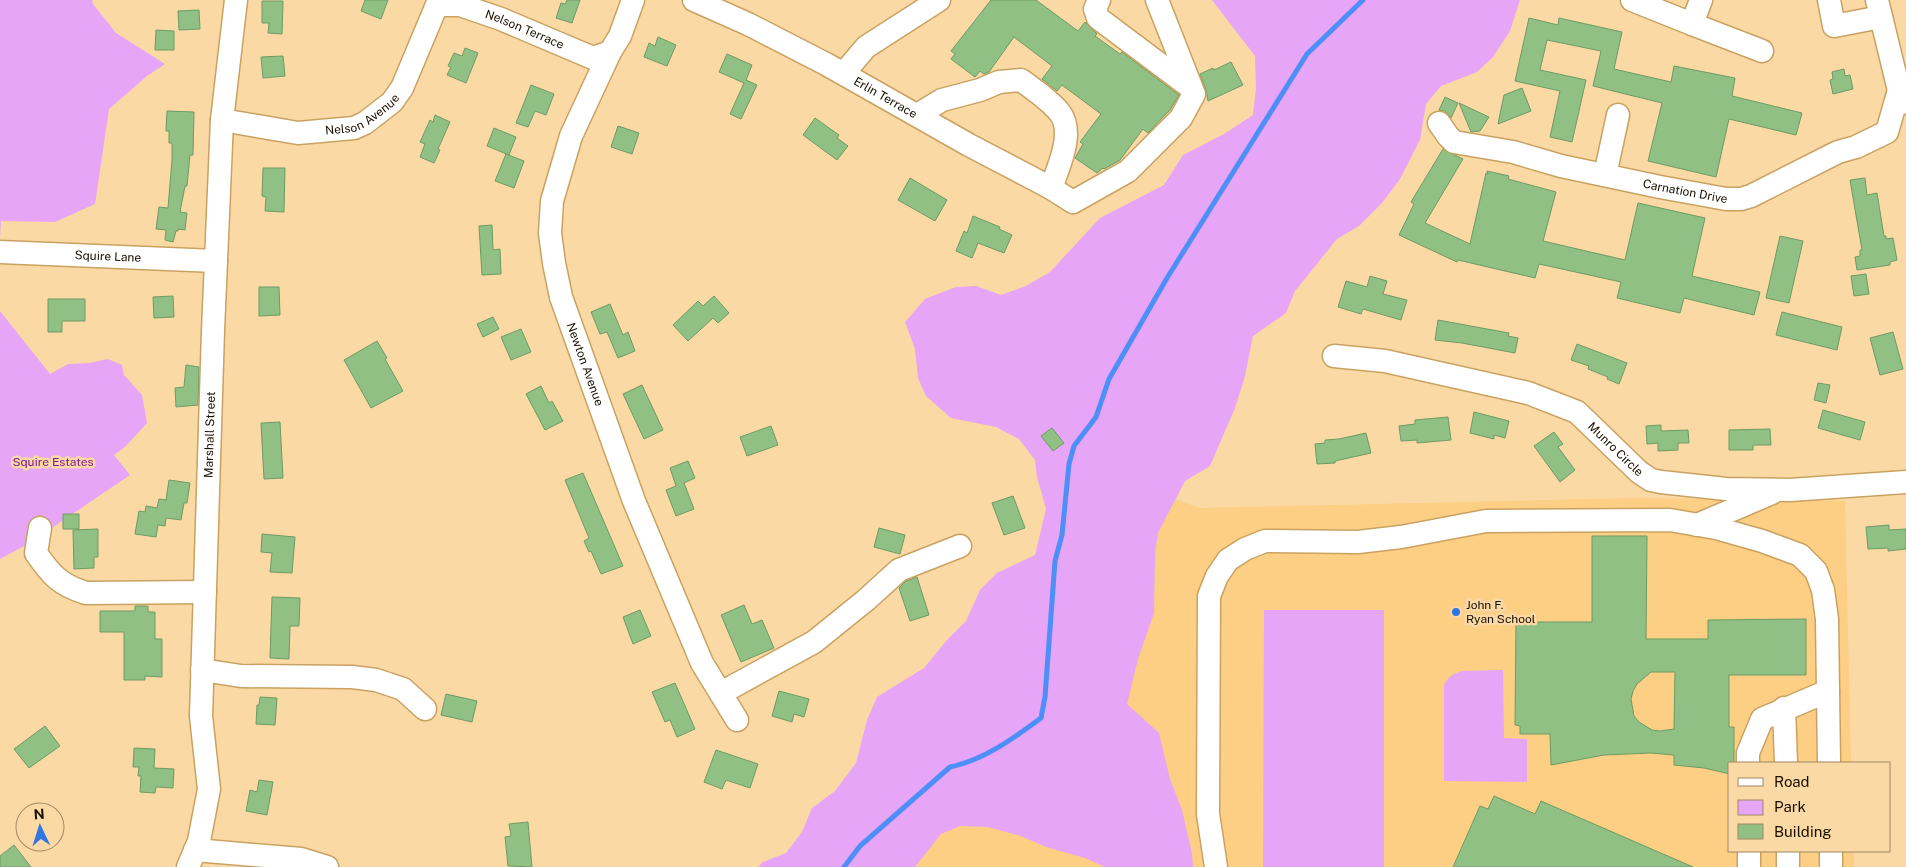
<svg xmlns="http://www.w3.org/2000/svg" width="1906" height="867" font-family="'Public Sans',sans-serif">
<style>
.built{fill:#fccf84}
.green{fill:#e6a5f6}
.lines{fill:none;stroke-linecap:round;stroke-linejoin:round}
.stream{stroke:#4e8ff7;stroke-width:5}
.building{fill:#91c085;stroke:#6d9b62;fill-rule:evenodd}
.minor-casing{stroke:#c9a261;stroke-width:25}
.minor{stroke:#fff;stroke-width:22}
.poi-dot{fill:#3175e2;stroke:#fad9a5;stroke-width:2}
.labels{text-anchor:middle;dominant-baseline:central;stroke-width:5;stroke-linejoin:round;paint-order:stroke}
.street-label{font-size:12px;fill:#190e00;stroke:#fad9a5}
.park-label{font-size:12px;fill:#801396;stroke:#fad9a5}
.poi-label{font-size:12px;fill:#190e00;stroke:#fad9a5;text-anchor:start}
</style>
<rect width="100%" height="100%" fill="#fad9a5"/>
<path class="built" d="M1078 469 1201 508 1633 498 1845 501 1851 763H1730V851H1854V867H870L897 836Z"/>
<path class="green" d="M0 0H92L93 4 116 33 165 64 147 76 109 109 95 204 55 222 1 221 0 239Z
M1212 0H1520L1510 31 1493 57 1477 72 1441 86 1426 104 1420 140 1400 179 1382 203 1359 226 1337 239 1295 291 1286 313 1253 336 1245 376 1235 408 1210 466 1185 481 1158 533 1155 554 1154 613 1138 659 1127 704 1159 733 1170 779 1182 810 1192 853 1193 867H1105L1085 858 1046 847 1021 836 988 827 960 826 941 834 915 867H758L763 862 786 853 802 832 812 808 835 791 856 763 867 720 877 697 924 668 947 640 966 621 980 590 997 573 1035 555 1046 509 1037 477 1035 460 1019 439 996 427 951 418 926 396 918 378 915 349 905 322 925 299 956 287 976 286 1001 295 1026 286 1050 272 1100 218 1164 185 1183 155 1224 134 1253 115 1256 88 1255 56Z
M0 311 50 374 68 364 89 363 108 359 122 365 124 375 142 395 147 423 126 446 114 455 130 475 28 544 0 559Z
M1264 610H1384V867H1263Z
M1503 670 1504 738 1527 739V782L1444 781V686C1447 677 1454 673 1463 671Z"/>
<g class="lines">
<path class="stream" d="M844 867 860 846 950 767C984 760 1014 738 1041 718L1045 697 1055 561 1062 535 1069 464 1074 446 1096 417 1109 379 1167 278 1307 54 1363 0"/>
</g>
<path class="building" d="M365 0H388L381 19 361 11Z
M567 0H580L572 23 556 18 561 3 565 4Z
M991 0H1036L1078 31 1085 22 1097 34 1095 36 1120 54 1122 52 1179 95 1170 110 1148 133 1143 129 1120 160 1104 169 1103 168 1097 173 1075 158 1083 144 1080 142 1101 114 1062 85 1057 91 1042 79 1052 66 1014 37 989 72 984 74 980 71 975 77 951 59 955 54 951 51Z
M262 1H283L282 34 268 33 269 23H262Z
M199 10 200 29 179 30 178 11Z
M1529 18 1558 25 1559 18 1622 32 1614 69 1671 82 1674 66 1735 78 1732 96 1802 113 1796 135 1729 119 1716 177 1648 161 1662 103 1593 86 1601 51 1547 40 1540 70 1586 80 1572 142 1550 137 1560 91 1515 81Z
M156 30 174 31V50H155Z
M658 37 676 45 667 66 644 57 649 43 655 46Z
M465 48 478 53 466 83 447 75 451 67 448 66 454 53 462 56Z
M727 54 752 65 746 80 757 85 741 119 730 114 744 83 719 72Z
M283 56 285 76 263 78 261 57Z
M1231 62 1243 85 1208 101 1206 90 1200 74 1213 68 1214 70Z
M1844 69 1845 76 1850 75 1853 89 1833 94 1830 80 1833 79 1832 72Z
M531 85 554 94 546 115 535 111 528 127 516 123Z
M1522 88 1531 111 1498 124 1504 95Z
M1445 97 1458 103 1451 118 1445 111 1439 110Z
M1459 103 1489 117 1480 131 1471 132Z
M167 111 194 112 193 155H190L187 186H185L180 212 187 213 185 230 178 229V231H176L173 242 165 240 166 230 156 229 159 207 168 208 172 160V143H169V131H166Z
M435 115 450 122 438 149 440 150 434 163 420 157 425 144 420 142 430 120 433 122Z
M815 118 839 135 837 138 848 146 837 160 803 135Z
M618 126 639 133 632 154 611 147Z
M494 128 516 137 509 155 487 146Z
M1443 149 1463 159 1425 223 1470 244 1486 173 1488 174 1487 171 1509 176 1508 179 1556 192 1543 241 1625 260 1638 203 1705 218 1692 276 1760 292 1754 315 1684 298 1680 313 1617 298 1621 282 1539 264 1535 278 1458 260 1457 262 1399 235 1414 204 1411 202Z
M506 154 524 161 514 188 495 181Z
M263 168H285L284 212 265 211 266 197 262 196Z
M910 178 947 200 935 221 898 200Z
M1865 178 1867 195 1877 193 1884 236H1886V239L1893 238 1897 260 1890 262V265L1857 270 1855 257 1860 256V250H1862L1850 180Z
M973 216 1000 227 999 229 1012 235 1004 253 978 243 972 258 956 251 964 231 967 233Z
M492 225 493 250 500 249 501 274 482 275 479 226Z
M1780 236 1803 241 1789 303 1766 298Z
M1866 274 1869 294 1854 296 1851 276Z
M1370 276 1387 281 1383 294 1407 300 1401 320 1363 309 1361 314 1338 307 1346 281 1367 287Z
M259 287H279L280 315 259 316Z
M173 296 174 317 154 318 153 297Z
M714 296 729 313 718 323 713 318 688 341 673 325 698 301 703 306Z
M48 299H85V321H62V332H48Z
M610 304 623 335 628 332 635 351 618 358 607 332 600 334 591 312Z
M1782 312 1842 327 1837 350 1776 335Z
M493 317 499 329 483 337 477 324Z
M1438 320 1509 333 1508 336 1518 338 1515 353 1462 343 1435 340Z
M521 329 531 352 511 360 501 337Z
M1893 332 1903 369 1880 375 1870 338Z
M377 341 387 358 385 359 403 391 371 408 344 360Z
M1577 344 1627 363 1619 384 1607 379 1608 377 1588 369 1589 366 1571 360Z
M186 365 199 367 198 405 176 407 175 388 184 387Z
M1818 383 1830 385 1826 403 1814 400Z
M642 385 663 430 644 439 623 394Z
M541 386 549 403 552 401 563 421 545 430 526 394Z
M1823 410 1865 422 1860 440 1818 428Z
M1474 412 1509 421 1505 438 1494 435V439L1470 433Z
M1448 417 1451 440 1417 443V440L1401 441 1399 426 1415 424V420Z
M280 422 283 478 264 479 261 423Z
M1661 425V431L1688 430 1689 443H1678V450L1658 451V443L1647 444 1646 426Z
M771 426 778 445 747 456 740 437Z
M1052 428 1064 443 1053 451 1041 436Z
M1770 429 1771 445H1753V450H1729V430Z
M1554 432 1563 444 1558 447 1575 470 1560 482 1534 446Z
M1366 433 1371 453 1335 461V463L1317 464 1315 444 1325 443V440L1339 439Z
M688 461 695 478 684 483 694 509 676 516 666 490 676 486 670 468Z
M583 473 623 566 601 574 591 551 589 552 584 541 589 538 565 480Z
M169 480 190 483 187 503H184L181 520 166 518 165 526 158 525 156 537 135 534 139 511 145 512 146 506 157 508 159 499 166 500Z
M1013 496 1025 528 1004 535 992 503Z
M63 514H79V529H63Z
M1889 525V530L1906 529V549L1888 551V548L1868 549 1866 527Z
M879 528 905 535 900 554 874 547Z
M98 529V557H94V568L74 569 73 530Z
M262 534 295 537 292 573 270 572 272 553 261 552Z
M1592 536H1647L1646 639H1708V620L1806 619V675H1729V727H1734V763H1730V774L1704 768 1674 765V755L1651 753 1604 755 1551 765 1550 734H1520V726L1515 725 1516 622H1592ZM1651 672H1675L1674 729 1660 731 1652 730 1639 722 1634 716 1631 699 1633 691 1637 684Z
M917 577 929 615 910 621 899 588 906 581Z
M272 597 300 598 299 626H290L289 659 270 658Z
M744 605 752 624 762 620 774 648 741 662 721 615Z
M135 606H148V612H155V639H162V677L145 676V680H124V632H100V611H135Z
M640 610 651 636 633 644 623 617Z
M675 683 695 729 677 737 670 720 665 722 652 692Z
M779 691 809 699 804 717 794 714 792 722 772 716Z
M446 694 477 701 472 722 441 715Z
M260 697 277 698 275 725 256 724 257 705H259Z
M45 726 60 746 29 768 14 749Z
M134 748 155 749 154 768 174 769 173 788 156 787 155 793 140 792 141 776H138L139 767H133Z
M716 750 758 764 750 788 726 780 722 789 704 782Z
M259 780 273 782 267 815 246 811 250 790 257 792Z
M1494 796 1535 814 1541 801 1693 867H1453L1480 806 1488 809Z
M528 822 532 867 508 866 505 837 511 836 509 824Z
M14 845 31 867H0V856Z"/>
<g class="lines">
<defs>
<g id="minor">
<path id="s1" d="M633 0 620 36 610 52 571 136 552 201 550 233 554 263 561 297 634 501 702 663 737 720"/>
<path id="s2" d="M694 0 748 24 826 64 969 145 1051 188 1073 202 1128 171 1181 118 1194 94 1157 0"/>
<path d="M1099 0 1095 9 1098 18 1190 87"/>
<path d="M1632 0 1692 24 1701 0"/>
<path d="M1829 0 1834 26 1881 17"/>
<path d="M1877 0 1902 103"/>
<path id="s3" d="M437 5H460L501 19 593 58 610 52"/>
<path d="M1692 24 1762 51"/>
<path d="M844 73 866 47 939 0"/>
<path d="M919 114 942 100 980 90 999 82 1021 80C1034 90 1050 100 1060 113 1075 133 1058 168 1051 188"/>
<path id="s4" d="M222 120 298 133 354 128 365 123 392 102 402 88 439 0"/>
<path id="s5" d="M1439 123 1448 136 1454 142 1513 152 1561 166 1660 187 1726 199H1741L1751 196 1838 152 1856 147 1887 132 1899 90 1906 92"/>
<path d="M1605 175 1618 115"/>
<path id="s6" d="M0 252 216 261"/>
<path id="s7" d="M1334 356 1385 361 1528 393 1577 412 1639 472 1651 480 1661 482 1726 489 1790 490 1906 482"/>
<path d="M1697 525 1772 493"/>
<path d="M40 528 36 553C51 575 60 585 86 593L205 592"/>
<path d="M202 670 241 676 352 677 376 680 403 689 425 709"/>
<path d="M721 693 814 642 866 600 899 570 960 546"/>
<path d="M1784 708 1786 763"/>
<path d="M1748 763V753L1762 719 1828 691"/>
<path d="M195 850 301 859 327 867"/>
<path d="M1749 851V867"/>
<path d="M1788 851V867"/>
<path d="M1831 851V867"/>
<path id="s8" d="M188 867 199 841 209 789 201 716 213 331 222 120 236 0"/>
<path d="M1216 867 1208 814 1209 596 1217 576 1228 560 1245 549 1265 541 1358 542 1401 537 1486 521 1670 520 1716 528 1762 541 1800 555 1816 571 1823 590 1827 619 1829 763"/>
</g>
</defs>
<use href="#minor" class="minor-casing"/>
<use href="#minor" class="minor"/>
</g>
<circle class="poi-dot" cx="1456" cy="612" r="5"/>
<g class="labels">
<g class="street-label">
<text stroke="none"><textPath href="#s3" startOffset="92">Nelson Terrace</textPath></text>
<text stroke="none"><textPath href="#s2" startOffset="215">Erlin Terrace</textPath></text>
<text stroke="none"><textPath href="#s4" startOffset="146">Nelson Avenue</textPath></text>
<text stroke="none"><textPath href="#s5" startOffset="261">Carnation Drive</textPath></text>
<text stroke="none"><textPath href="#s6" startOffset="108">Squire Lane</textPath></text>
<text stroke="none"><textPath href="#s1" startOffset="386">Newton Avenue</textPath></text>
<text stroke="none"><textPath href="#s8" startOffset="436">Marshall Street</textPath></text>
<text stroke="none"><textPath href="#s7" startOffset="304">Munro Circle</textPath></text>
</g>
<g class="park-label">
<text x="53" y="462">Squire Estates</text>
</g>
<g class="poi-label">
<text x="1466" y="605">John F.<tspan x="1466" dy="14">Ryan School</tspan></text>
</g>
</g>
<rect x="1728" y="762" width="162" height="90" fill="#fad9a5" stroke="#a08863"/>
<rect x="1738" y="778" width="25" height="8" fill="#ffffff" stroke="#a08863"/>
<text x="1774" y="787" font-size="15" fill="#190e00">Road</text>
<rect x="1738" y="800" width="25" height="15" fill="#e6a5f6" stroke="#a08863"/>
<text x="1774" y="812" font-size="15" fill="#190e00">Park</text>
<rect x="1738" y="824" width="25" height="15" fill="#91c085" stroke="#a08863"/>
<text x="1774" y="837" font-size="15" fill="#190e00">Building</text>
<g transform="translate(40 827) rotate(356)"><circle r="24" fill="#fad9a5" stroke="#a08863"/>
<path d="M0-4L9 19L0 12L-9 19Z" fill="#3175e2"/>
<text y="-8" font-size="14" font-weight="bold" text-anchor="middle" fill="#190e00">N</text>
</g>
</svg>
